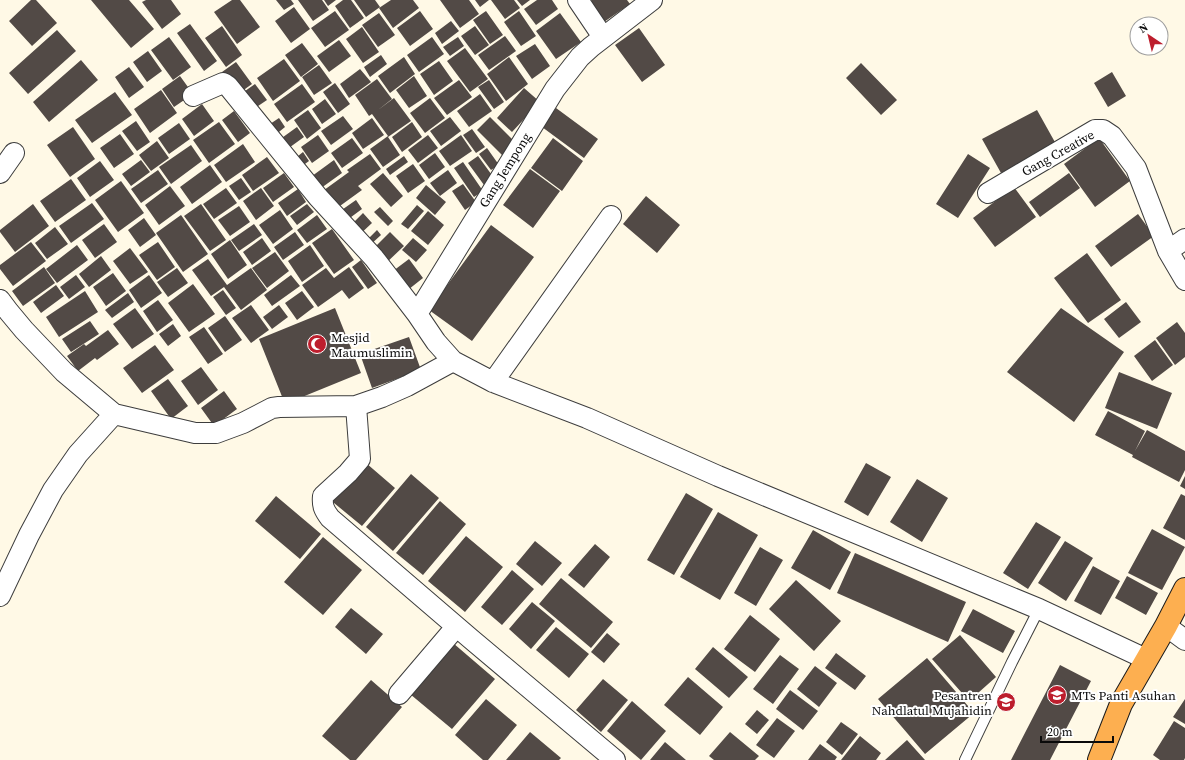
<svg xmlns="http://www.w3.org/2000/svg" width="1185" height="760" font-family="'Source Serif 4',serif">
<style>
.building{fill:#524a46}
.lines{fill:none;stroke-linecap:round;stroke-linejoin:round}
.service-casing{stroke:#3d3d3d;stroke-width:12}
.minor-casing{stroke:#3d3d3d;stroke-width:22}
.trunk-casing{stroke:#1b1b1b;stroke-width:24}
.service{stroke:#fff;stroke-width:10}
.minor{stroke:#fff;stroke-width:20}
.trunk{stroke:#fdaf50;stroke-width:22}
.labels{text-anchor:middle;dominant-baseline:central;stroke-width:4;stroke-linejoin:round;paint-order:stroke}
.street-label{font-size:13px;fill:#0a0a0a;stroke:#fff}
.poi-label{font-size:13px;fill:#0a0a0a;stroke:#fff;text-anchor:start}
</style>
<rect width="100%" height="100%" fill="#fff9e6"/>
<path class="building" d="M31 0H36L57 23 32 46 9 21Z
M91 0H129L154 29 131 48Z
M146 0H171L181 14 162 29 142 2Z
M232 0H240L260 27 237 44 214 12Z
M276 0H291L294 4 284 10Z
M298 0H322L329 10 313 21Z
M324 0H336L328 6Z
M343 0H351L364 18 350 28 335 6Z
M354 0H375L380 7 366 17Z
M391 0H413L419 8 393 28 379 8Z
M440 0H469L479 14 460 28Z
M475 0H489L480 7Z
M491 0H514L520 8 505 19Z
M517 0H530L522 6Z
M537 0H552L558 9 536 25 524 9Z
M592 0H627L630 4 604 22 590 1Z
M294 7 310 29 291 43 275 21Z
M335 11 349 30 325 47 311 28Z
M420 11 433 29 410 46 397 28Z
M486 11 503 35 490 44 473 20Z
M519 11 536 36 521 46 504 22Z
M379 13 395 35 378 47 362 25Z
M560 13 581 42 556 59 536 31Z
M451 21 459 31 442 44 435 33Z
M190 24 217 61 204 71 177 33Z
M222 26 242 55 226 67 205 38Z
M475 26 489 45 475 55 461 36Z
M362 27 379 52 363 63 346 39Z
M639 28 665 65 642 82 615 45Z
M57 30 76 51 28 94 9 73Z
M505 36 516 51 489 70 478 55Z
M169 37 191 67 173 80 151 50Z
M432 37 444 54 419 72 407 55Z
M458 37 464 46 450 56 443 47Z
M339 40 351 56 329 72 317 56Z
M302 43 318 64 301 77 285 55Z
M535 44 550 66 532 79 516 56Z
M465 48 488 79 470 92 447 61Z
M148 51 162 71 147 82 133 62Z
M381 55 387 64 370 77 364 67Z
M404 57 415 74 390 93 378 76Z
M509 57 528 84 506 101 487 74Z
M284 59 300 81 273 101 257 78Z
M81 60 98 80 49 122 33 102Z
M439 61 453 81 434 95 420 74Z
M236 62 252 84 238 94 222 72Z
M861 63 897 100 881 115 846 78Z
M319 65 332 83 314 95 302 77Z
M129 67 144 87 129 98 115 77Z
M360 69 371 82 349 98 340 84Z
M1112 72 1126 96 1108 107 1094 83Z
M180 76 193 94 174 107 162 89Z
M414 76 427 96 409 108 396 90Z
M377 79 392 99 378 110 394 98 411 121 388 137 400 155 383 167 370 149 388 136 372 114 369 116 355 95Z
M459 80 472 97 447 115 434 98Z
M489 80 504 102 494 109 478 87Z
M335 83 350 104 338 113 323 92Z
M255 84 267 100 249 112 238 96Z
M302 84 315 102 287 122 274 104Z
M524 88 540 102 512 132 497 118Z
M161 90 177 113 150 133 134 109Z
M115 92 132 115 92 143 75 120Z
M480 94 492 111 469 127 457 111Z
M430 98 445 118 425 133 410 113Z
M325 99 336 114 322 124 312 109Z
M202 104 214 121 194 136 182 119Z
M556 108 598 139 584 158 542 127Z
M308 110 321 128 307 139 294 120Z
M1037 110 1056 144 1001 173 982 139Z
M234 111 250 133 238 142 222 120Z
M343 116 353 129 331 145 321 131Z
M450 117 461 131 441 146 430 131Z
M490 117 515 142 502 155 477 130Z
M279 118 285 127 274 136 267 126Z
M372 118 384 135 363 149 352 133Z
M136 121 150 142 137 151 122 131Z
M219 122 235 144 209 163 193 140Z
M412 122 422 137 402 152 392 137Z
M179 123 190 139 169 154 158 138Z
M73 127 95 159 70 177 47 145Z
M297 127 304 137 286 150 279 140Z
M472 129 485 147 476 153 463 135Z
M120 134 134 154 114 168 100 148Z
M318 135 329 151 312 163 301 147Z
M428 135 438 148 418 163 408 150Z
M461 135 472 151 450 166 439 151Z
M352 138 363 153 342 168 331 153Z
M553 138 583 161 562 191 531 168Z
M1099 138 1130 181 1095 207 1064 164Z
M157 141 169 158 151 171 139 155Z
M243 144 255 162 226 182 214 165Z
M191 145 202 161 171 184 159 167Z
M487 148 499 165 491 170 479 154Z
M303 152 309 161 298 169 292 161Z
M435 153 445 167 429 179 419 165Z
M370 154 381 169 358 186 362 190 333 211 320 193 349 172 347 170Z
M968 154 990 168 958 218 936 204Z
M404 156 408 162 390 175 386 169Z
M478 156 494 178 484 185 468 163Z
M267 157 279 173 253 191 242 175Z
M141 160 150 172 131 186 122 174Z
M334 160 342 173 317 191 308 179Z
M100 161 114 180 90 197 77 178Z
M463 162 483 191 474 197 454 168Z
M413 164 425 181 408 193 396 176Z
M210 165 222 182 192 204 180 187Z
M530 169 560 191 533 228 503 205Z
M158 170 168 184 141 203 131 189Z
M448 170 457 183 440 196 430 183Z
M284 173 294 187 273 202 263 188Z
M383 173 403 196 391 207 370 184Z
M1069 173 1080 188 1040 217 1029 202Z
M241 178 251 192 239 200 229 186Z
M71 179 86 200 55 222 40 201Z
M121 181 144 213 118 232 95 200Z
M463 184 476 202 465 210 452 191Z
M426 185 446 202 435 215 416 198Z
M170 186 185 206 159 225 145 205Z
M1014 187 1036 217 995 247 973 218Z
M226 188 237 203 214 219 203 204Z
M261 188 274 206 256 220 243 201Z
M298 189 306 202 287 216 278 203Z
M646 196 680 225 657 253 623 224Z
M356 200 362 209 343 223 336 214Z
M92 203 104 219 71 243 59 226Z
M33 204 49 226 15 252 0 232V230Z
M201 204 226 240 210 251 184 216Z
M307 204 314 212 297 225 290 216Z
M417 205 424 211 408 229 401 224Z
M239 206 250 222 230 236 218 220Z
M380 207 393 221 388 226 374 212Z
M280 210 293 229 273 244 259 225Z
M428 211 444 225 428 245 411 231Z
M363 213 372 223 357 237 348 228Z
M1138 214 1154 236 1111 267 1095 246Z
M181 215 208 254 183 272 156 233Z
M317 215 327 229 307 243 297 230Z
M144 218 156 235 140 247 128 230Z
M104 224 117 242 95 258 82 240Z
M254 224 262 235 239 251 231 240Z
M491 225 534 257 472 341 429 310Z
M55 227 68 244 47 259 35 243Z
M332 229 354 260 334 274 312 243Z
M377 230 381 235 369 246 365 242Z
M295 232 304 245 283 260 274 247Z
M390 232 404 246 384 265 371 251Z
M262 238 271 251 252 265 243 252Z
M413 238 427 250 416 262 402 250Z
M230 240 247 265 228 279 211 254Z
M31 242 46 261 13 286 0 269V265Z
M158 242 175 267 157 280 139 255Z
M77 245 88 260 57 283 46 269Z
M310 245 324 266 302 282 288 261Z
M130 248 148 272 130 284 113 261Z
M275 252 289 271 267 288 252 268Z
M1087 253 1121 300 1088 323 1054 278Z
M101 256 111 270 89 287 79 274Z
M208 259 227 285 251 268 267 290 241 310 224 287 211 296 192 270Z
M409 259 423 278 404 293 389 274Z
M361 260 377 283 368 289 352 267Z
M44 267 55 283 23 306 12 291Z
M349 267 364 288 349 299 342 290 318 307 302 285 326 268 334 278Z
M177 268 188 283 168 297 157 282Z
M113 273 126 291 106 306 93 287Z
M76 275 85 287 69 299 60 287Z
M149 275 162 293 141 308 129 290Z
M291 275 300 286 272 306 264 295Z
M193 284 215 314 189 332 168 303Z
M56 285 64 296 41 313 33 302Z
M223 290 236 308 226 315 213 297Z
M85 291 98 312 59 337 46 317Z
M302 291 314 307 297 320 285 303Z
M128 293 134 302 112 318 105 310Z
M158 300 173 320 157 332 143 311Z
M1126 302 1141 322 1119 338 1104 319Z
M251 305 269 330 251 343 232 318Z
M279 305 288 317 272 329 263 317Z
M135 308 154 334 132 349 113 324Z
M335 308 361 373 285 404 259 339Z
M1061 308 1124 352 1074 422 1007 372Z
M225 316 242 340 225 352 208 328Z
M90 321 99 334 71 352 62 339Z
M1177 322 1185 333V357L1175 365 1156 338Z
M173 324 181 336 168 346 159 334Z
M204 327 223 354 208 364 189 337Z
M108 330 119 344 97 360 95 358 78 371 67 356 84 344 86 346Z
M409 337 421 370 372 388 360 354Z
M1155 340 1173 365 1152 381 1134 356Z
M155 345 174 370 142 393 123 368Z
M201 367 218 390 198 405 181 381Z
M1119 372 1172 393 1157 429 1105 408Z
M168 379 188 406 171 419 151 391Z
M224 391 237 409 214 426 201 408Z
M1108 411 1145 431 1135 451 1147 430 1185 451V470L1179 482 1132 457 1133 455 1095 435Z
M366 463 395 488 362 526 328 498Z
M866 463 891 477 868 516 844 502Z
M411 474 439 498 393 551 366 527Z
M1185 476V489L1180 486Z
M917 479 948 498 922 542 890 522Z
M686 493 713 509 674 575 647 560Z
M1181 494 1185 496V540L1163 528Z
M276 496 321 534 300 559 255 521Z
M440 501 466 524 423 575 396 553Z
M718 512 758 535 720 600 680 577Z
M1036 522 1061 537 1028 589 1003 573Z
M1152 529 1185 547 1162 590 1128 573Z
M813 530 851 552 830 590 791 568Z
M466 536 503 567 465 612 428 581Z
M323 537 362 570 323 615 284 582Z
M535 541 562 563 542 586 516 564Z
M1065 541 1093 558 1066 601 1038 583Z
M595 544 610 557 584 588 568 575Z
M760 547 783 560 756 606 734 593Z
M855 553 966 602 948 642 837 593Z
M1093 566 1120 581 1101 615 1074 601Z
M512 570 534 589 502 625 481 607Z
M1127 576 1158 593 1146 615 1115 598Z
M561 578 613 622 591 648 539 604Z
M796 580 841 621 814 651 769 609Z
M532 602 555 621 531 649 509 629Z
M351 608 383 634 366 654 335 627Z
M973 609 1015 631 1003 653 961 631Z
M750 615 780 639 755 672 724 649Z
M556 627 589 654 569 678 536 650Z
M607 633 620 644 604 663 591 652Z
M960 635 996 677 969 701 932 659Z
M453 643 495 679 452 729 410 694Z
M713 647 748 677 729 698 695 669Z
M836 653 866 676 855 690 825 668Z
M780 655 799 669 773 704 753 689Z
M927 658 974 713 925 754 878 699Z
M1060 665 1091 681 1050 760H1011Z
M815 666 837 683 819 707 797 689Z
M688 677 723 707 700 735 664 705Z
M603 679 628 700 601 732 576 710Z
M371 680 402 707 356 760H350L322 736Z
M790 690 818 711 803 730 776 709Z
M486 699 517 725 488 760H483L455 735Z
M1185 699V724L1173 717Z
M632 701 666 731 641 760 607 731Z
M757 710 769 720 757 734 745 724Z
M777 718 795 731 774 758 756 745Z
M1174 721 1185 728V758L1184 760H1160L1153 755Z
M841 722 858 734 842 755 826 742Z
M530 732 561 758 559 760H506Z
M730 732 759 756 755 760H714L709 756Z
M860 736 881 753 876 760H841Z
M907 740 925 760H885Z
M665 742 686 760H650Z
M820 744 837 757 835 760H808Z"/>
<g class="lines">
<defs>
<path id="service" d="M965 760 1012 662 1039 609"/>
<path id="minor" d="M578 0 603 37
M193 96 223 83 225 84 228 86 318 197 374 258 417 314
M0 173 14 153
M988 193 1095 130H1103L1112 136 1136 168 1168 251 1185 280
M1168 251 1185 239
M0 300 9 312 24 330 64 372 114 414 195 433H216L243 423 272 408 279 407 356 406 382 397 407 386 453 361 493 382 587 418 718 476 1039 609 1146 659
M453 361 436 342 417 314 555 89 580 57 591 47 652 0
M493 382 611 216
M356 406 360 459 348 473 323 496C322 506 324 510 330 518L471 639 615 760
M0 596 29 535 53 490 78 454 114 414
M1166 626 1185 640
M399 694 456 627"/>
<path id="trunk" d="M1099 760 1121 704 1166 626 1185 589"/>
</defs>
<use href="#service" class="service-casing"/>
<use href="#minor" class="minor-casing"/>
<use href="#trunk" class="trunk-casing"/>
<use href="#service" class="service"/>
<use href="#minor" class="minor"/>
<use href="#trunk" class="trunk"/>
</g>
<defs>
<symbol id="mosque-disc" viewBox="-11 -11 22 22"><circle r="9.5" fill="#bd1e2d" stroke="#fff"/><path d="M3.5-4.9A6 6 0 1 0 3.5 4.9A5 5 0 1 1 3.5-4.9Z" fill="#fff"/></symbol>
<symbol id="school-disc" viewBox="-11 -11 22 22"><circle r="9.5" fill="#bd1e2d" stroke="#fff"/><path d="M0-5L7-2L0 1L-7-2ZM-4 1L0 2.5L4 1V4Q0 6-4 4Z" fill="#fff"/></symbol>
</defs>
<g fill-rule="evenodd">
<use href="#mosque-disc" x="306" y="333" width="22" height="22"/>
<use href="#school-disc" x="1046" y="684" width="22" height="22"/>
<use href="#school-disc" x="995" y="691" width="22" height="22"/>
</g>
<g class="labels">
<g class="street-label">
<text transform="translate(1058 153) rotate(-29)">Gang Creative</text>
<text transform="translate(505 170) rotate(-58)">Gang Jempong</text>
</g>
<g class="poi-label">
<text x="331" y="337">Mesjid<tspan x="331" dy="15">Maumuslimin</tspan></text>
<text x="992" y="695" text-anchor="end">Pesantren<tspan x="992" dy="15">Nahdlatul Mujahidin</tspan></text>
<text x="1071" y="695">MTs Panti Asuhan</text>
</g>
</g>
<g transform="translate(1149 36) rotate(325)"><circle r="19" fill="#ffffff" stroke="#9d9d9d"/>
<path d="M0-3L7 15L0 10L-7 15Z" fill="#bd1e2d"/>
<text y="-6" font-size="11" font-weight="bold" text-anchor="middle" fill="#0a0a0a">N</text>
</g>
<path d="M1041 736v6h72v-6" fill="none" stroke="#0a0a0a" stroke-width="2"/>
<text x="1047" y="736" font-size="12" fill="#0a0a0a" stroke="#ffffff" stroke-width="3" paint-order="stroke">20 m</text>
</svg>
